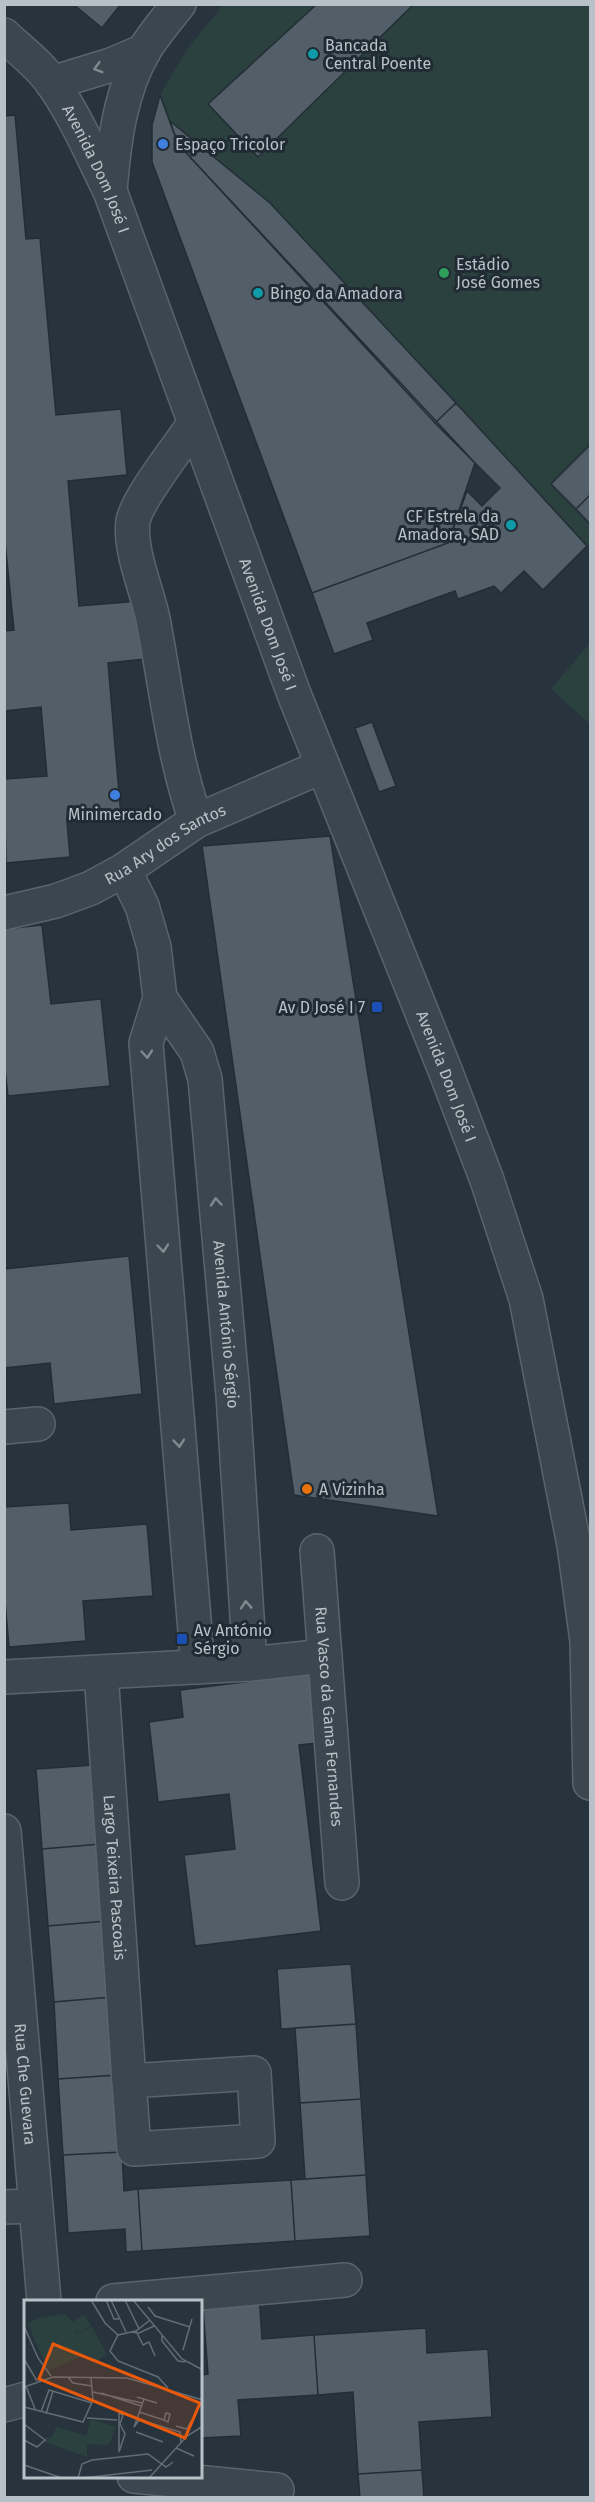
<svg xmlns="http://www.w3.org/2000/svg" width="595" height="2502" font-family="'Fira Sans',sans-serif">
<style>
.green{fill:#2b413f}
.building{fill:#525f68;stroke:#232d35;stroke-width:1.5}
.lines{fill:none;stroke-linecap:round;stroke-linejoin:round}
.minor-casing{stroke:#5a646b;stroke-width:36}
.minor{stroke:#3c464e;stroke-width:33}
.oneway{stroke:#808a91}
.culture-dot{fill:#0f9aa8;stroke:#212b33;stroke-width:2}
.shop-dot{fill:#3f7fe0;stroke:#212b33;stroke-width:2}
.leisure-dot{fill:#2e9e5b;stroke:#212b33;stroke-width:2}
.transit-dot{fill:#1a4fb4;stroke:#212b33;stroke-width:2}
.food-dot{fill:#e8710a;stroke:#212b33;stroke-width:2}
.labels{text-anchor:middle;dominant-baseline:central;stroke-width:6;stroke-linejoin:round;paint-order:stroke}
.poi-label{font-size:16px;fill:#b8c1c8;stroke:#212b33;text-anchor:start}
.street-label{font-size:16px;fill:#b8c1c8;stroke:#212b33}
.inset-road{fill:none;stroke:#626c75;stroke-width:1.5}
.view{fill:#e8590c;fill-opacity:0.15;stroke:#e8590c;stroke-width:3}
.inset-edge{fill:none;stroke:#b8c1c8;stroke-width:3}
</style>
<rect width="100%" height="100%" fill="#28343d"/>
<path class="green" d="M223 5H590V543L587 546 456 403 435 423 178 144 160 95 188 48Z
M590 643V724L551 689Z"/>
<path class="building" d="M73 4H121L102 28Z
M317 4H414L258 157 208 104Z
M160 95 178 144 475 463 448 543 312 593 152 162V125Z
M15 115 26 239 40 238 56 415 121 409 127 475 68 481 79 606 140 601 145 659 108 663 121 816 67 821 70 857 6 863 4 779 47 776 41 707 4 711V631L14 630 4 532V116Z
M170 121 270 203 456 403 435 423 178 144Z
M456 403 587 546 543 590 524 571 501 593 494 586 458 599 455 591 367 623 373 640 334 654 312 593 448 543 467 491 482 506 500 488 435 423Z
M590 445V495L576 509 551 484Z
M590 495V524L576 509Z
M372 722 396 786 379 792 355 728Z
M330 836 438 1516 294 1495 202 846Z
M42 925 51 1004 101 999 110 1086 8 1096 5 1069 4 929Z
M129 1256 142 1394 54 1404 50 1363 4 1368V1269Z
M69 1503 71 1530 147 1524 153 1596 83 1601 86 1641 9 1647 4 1590V1507Z
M309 1674 318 1743 299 1745 321 1931 195 1946 184 1855 235 1849 229 1794 158 1802 149 1722 183 1717 180 1690Z
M94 1765 101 1844 42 1849 36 1769Z
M101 1844 106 1921 48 1926 42 1849Z
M106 1921 112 1997 54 2002 48 1926Z
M351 1964 356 2024 281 2029 277 1969Z
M112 1997 117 2075 58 2079 54 2002Z
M356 2024 361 2099 300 2103 295 2028Z
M117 2075 122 2152 63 2155 58 2079Z
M361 2099 366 2175 305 2179 300 2103Z
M122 2152 124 2191 138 2189 142 2251 126 2252 125 2229 68 2233 63 2155Z
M366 2175 370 2236 295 2241 291 2180Z
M291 2180 295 2241 142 2251 138 2189Z
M258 2278 262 2339 314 2335 318 2395 238 2400 241 2436 201 2438V2375L208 2374 201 2282Z
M426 2328 427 2353 488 2349 492 2417 419 2422 422 2470 358 2474 353 2392 318 2395 314 2335Z
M422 2470 424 2498H360L358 2474Z"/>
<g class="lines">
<defs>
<g id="minor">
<path id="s1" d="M4 35C21 51 40 65 53 84 76 117 92 155 110 191L294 694 445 1070 487 1180 526 1299 574 1545 587 1641 590 1783"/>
<path d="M52 83 111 65 144 51"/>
<path d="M110 191C114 142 120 91 145 49 155 33 167 19 179 4"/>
<path d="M194 424C180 445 137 499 133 521 129 550 147 590 153 619 166 687 173 756 196 821"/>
<path d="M124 870 142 906 154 947 160 998 146 1043 198 1667"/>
<path id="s2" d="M4 913 56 901 91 888 124 870 196 821 323 766"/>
<path id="s3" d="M160 998 197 1052 205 1079 233 1395 250 1664"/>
<path d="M4 1427 38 1424"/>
<path id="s4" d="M317 1551 342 1883"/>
<path id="s5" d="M101 1672 129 2081"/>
<path d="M4 1677 250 1664 325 1656"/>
<path id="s6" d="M4 1831 44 2301"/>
<path d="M254 2073 258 2141 134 2149 129 2081Z"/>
<path d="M4 2207 35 2206"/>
<path d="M113 2301 345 2280"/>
<path d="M4 2405 26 2399"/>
<path d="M134 2476 277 2490"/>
</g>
</defs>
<use href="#minor" class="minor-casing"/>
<use href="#minor" class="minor"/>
</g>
<defs><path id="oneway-chevron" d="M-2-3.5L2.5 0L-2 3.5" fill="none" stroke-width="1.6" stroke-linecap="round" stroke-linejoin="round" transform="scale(1.5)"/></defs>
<g class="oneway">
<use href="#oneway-chevron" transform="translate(98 68) rotate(164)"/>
<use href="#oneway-chevron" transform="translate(147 1054) rotate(85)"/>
<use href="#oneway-chevron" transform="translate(216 1202) rotate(-95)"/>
<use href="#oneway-chevron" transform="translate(163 1248) rotate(85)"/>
<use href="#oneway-chevron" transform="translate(179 1443) rotate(85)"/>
<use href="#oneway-chevron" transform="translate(246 1605) rotate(-94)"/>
</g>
<g class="culture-dot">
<circle cx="313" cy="54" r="6"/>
<circle cx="258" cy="293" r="6"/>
<circle cx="511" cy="525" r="6"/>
</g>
<g class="shop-dot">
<circle cx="163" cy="144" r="6"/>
<circle cx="115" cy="795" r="6"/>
</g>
<circle class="leisure-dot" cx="444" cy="273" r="6"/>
<g class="transit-dot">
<rect x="371" y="1001" width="12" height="12" rx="3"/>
<rect x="176" y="1633" width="12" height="12" rx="3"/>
</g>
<circle class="food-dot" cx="307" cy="1489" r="6"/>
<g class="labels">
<g class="poi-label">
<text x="325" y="45">Bancada<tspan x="325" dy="18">Central Poente</tspan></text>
<text x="175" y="144">Espaço Tricolor</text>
<text x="456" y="264">Estádio<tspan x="456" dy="18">José Gomes</tspan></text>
<text x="270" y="293">Bingo da Amadora</text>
<text x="499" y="516" text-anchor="end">CF Estrela da<tspan x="499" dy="18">Amadora, SAD</tspan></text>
<text x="115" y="814" text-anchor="middle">Minimercado</text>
<text x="365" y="1007" text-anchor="end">Av D José I 7</text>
<text x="319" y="1489">A Vizinha</text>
<text x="194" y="1630">Av António<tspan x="194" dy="18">Sérgio</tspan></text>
</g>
<g class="street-label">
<text stroke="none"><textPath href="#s1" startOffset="165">Avenida Dom José I</textPath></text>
<text stroke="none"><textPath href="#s1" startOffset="652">Avenida Dom José I</textPath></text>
<text stroke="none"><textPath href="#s2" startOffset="177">Rua Ary dos Santos</textPath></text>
<text stroke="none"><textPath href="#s1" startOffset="1138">Avenida Dom José I</textPath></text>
<text stroke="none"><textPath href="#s3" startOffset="340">Avenida António Sérgio</textPath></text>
<text stroke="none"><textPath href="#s4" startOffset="166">Rua Vasco da Gama Fernandes</textPath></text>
<text stroke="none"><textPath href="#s5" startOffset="206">Largo Teixeira Pascoais</textPath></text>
<text stroke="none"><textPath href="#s6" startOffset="254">Rua Che Guevara</textPath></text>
</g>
</g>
<g transform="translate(24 2300)">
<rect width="178" height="178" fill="#28343d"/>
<path d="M41 14 48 22 61 15 67 26 54 33 51 28 53 34 68 27 83 55 68 63 63 54 24 71 4 24 14 18ZM67 119 92 127 85 145 63 144V157L21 142V137L27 138 33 127 62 136Z" fill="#2b413f"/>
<path class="inset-road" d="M67 0 81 23 94 35M82 0 90 19H95M87 0 102 32M101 0 115 29M109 0 158 59 179 70M124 7 131 16 166 27M126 20 112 31 94 35 86 51 94 61 134 77 144 88M0 26 14 58 27 76M112 31 119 45 125 42 131 56M106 32 115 33 130 26M138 35V41L154 61 161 62M159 50 168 19M0 59 13 81M44 77 49 83 68 86M2 86 11 109M0 87 29 77 103 78 179 100M69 92 118 103M77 93 117 106M113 97 133 103M0 107 59 122 69 100 67 78M17 112 25 90 68 103M115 112 140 120M95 113 99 115 96 124 101 134 95 152ZM142 113 146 114 144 122 140 120ZM22 114 29 91M63 118 93 120M113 119 156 132 157 143M116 119 110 127 120 99M0 124 21 140 13 147 0 140M152 126 163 129 167 121M112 132 139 142M152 148 170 156M0 165 38 178M54 178 58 164 68 160 124 154 142 167 149 162M59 178 128 170M125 178 163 136 179 126"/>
<path class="view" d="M29 44 176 103 161 138 15 79Z"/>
<rect width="178" height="178" class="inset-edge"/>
</g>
<rect width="595" height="2502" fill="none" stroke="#b8c1c8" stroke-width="12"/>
</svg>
